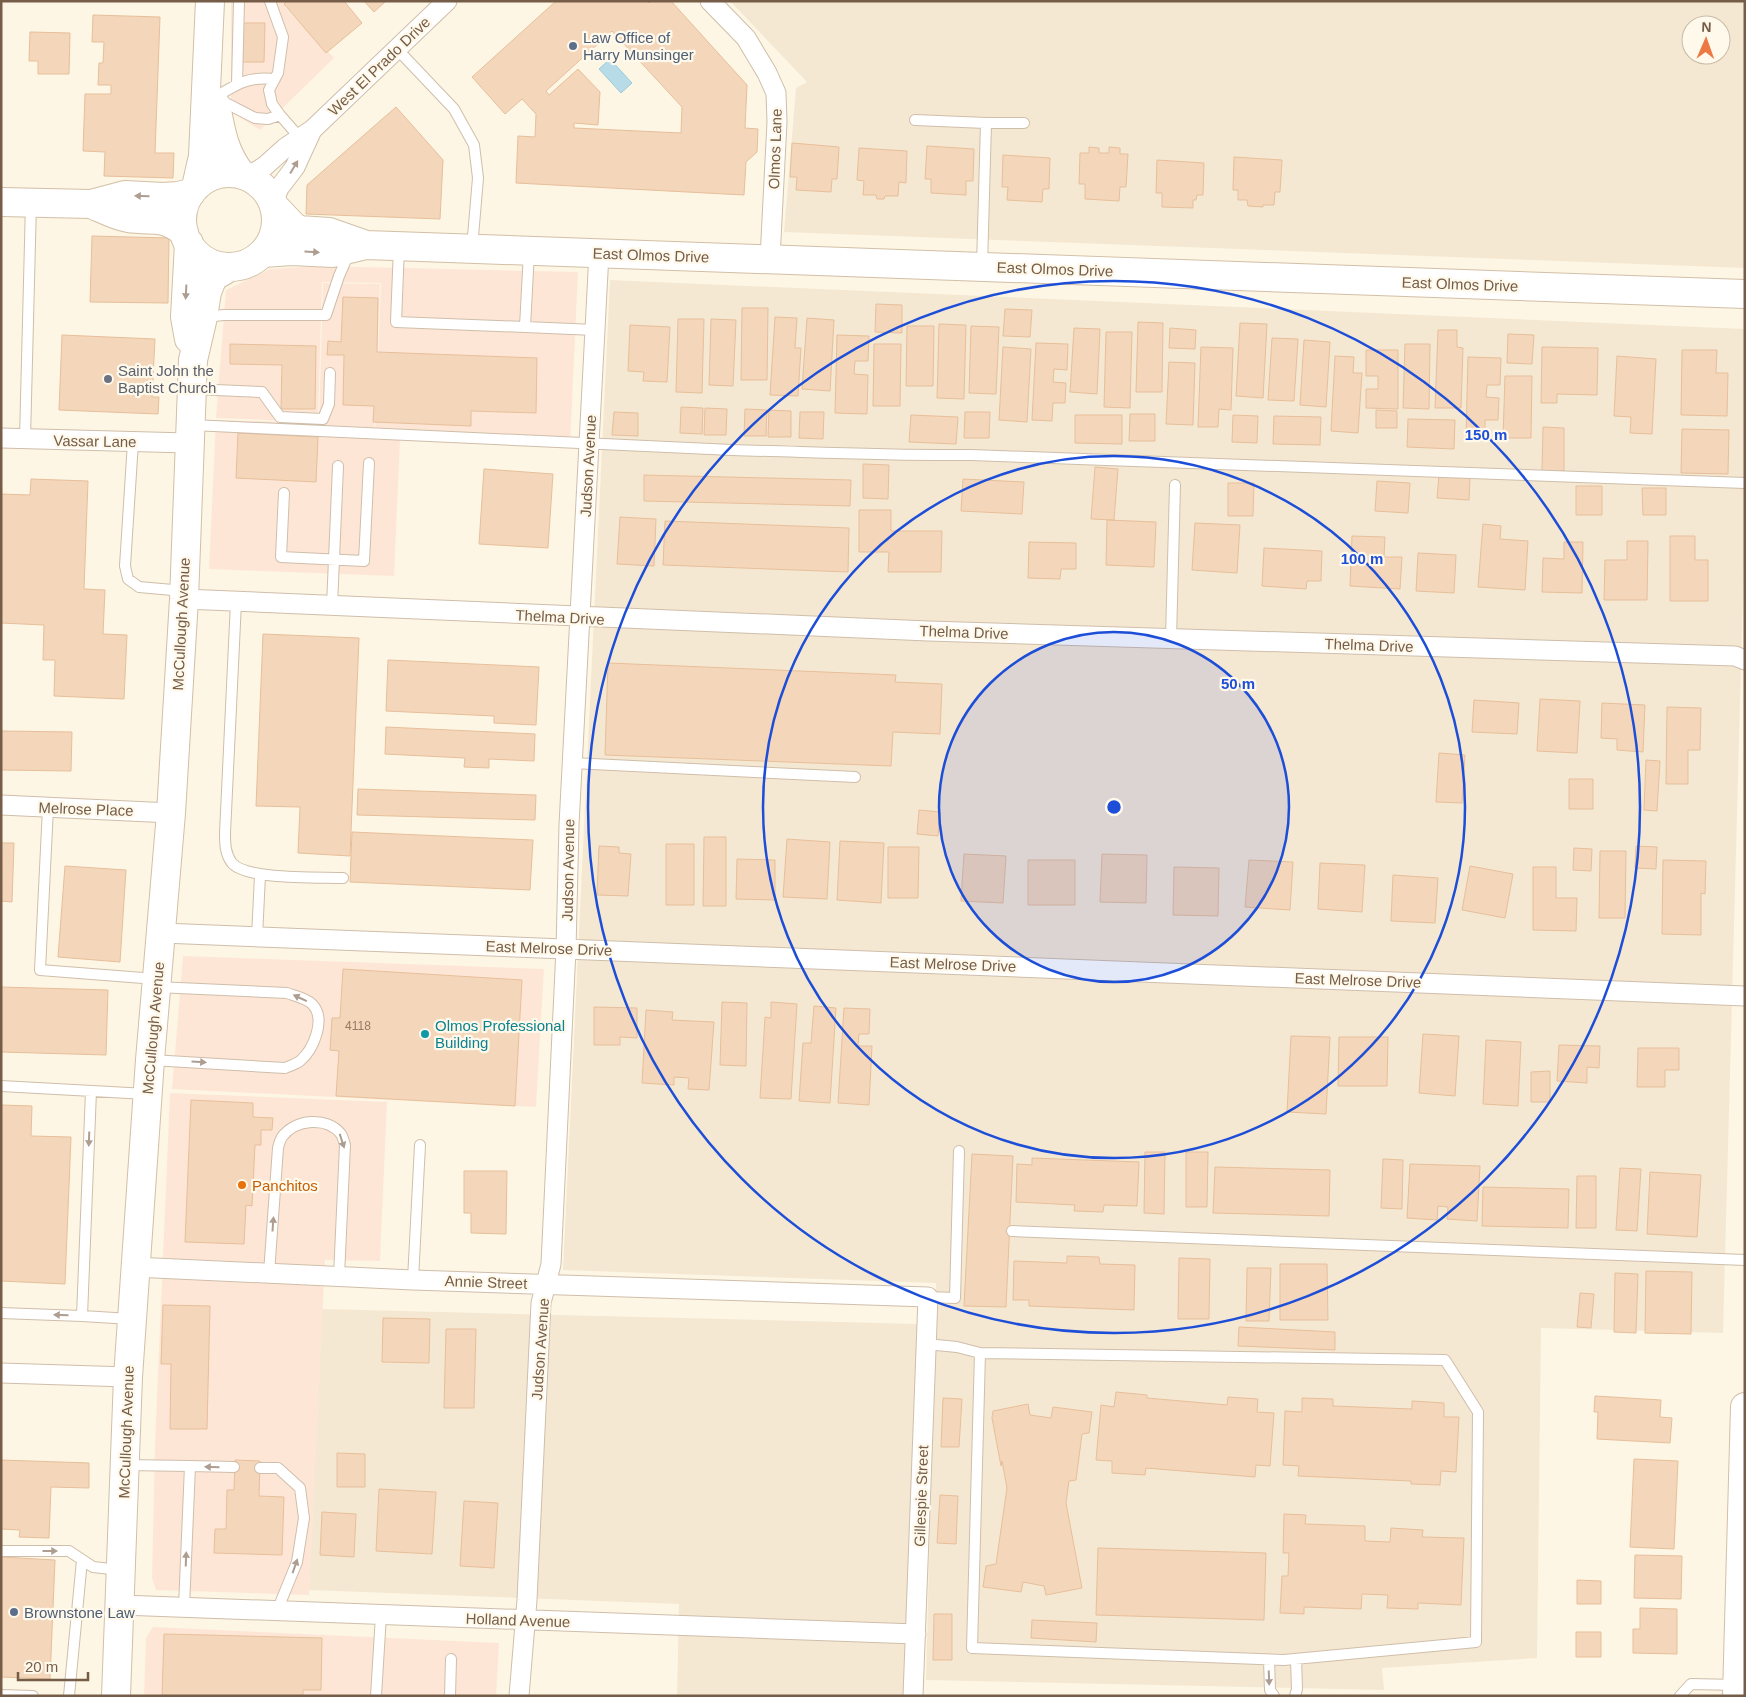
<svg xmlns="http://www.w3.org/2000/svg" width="1746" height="1697" font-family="Arial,sans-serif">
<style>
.residential{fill:#f5e8d2;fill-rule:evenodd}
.commercial{fill:#fee6d7}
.water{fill:#b7dce7;stroke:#9dcada}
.building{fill:#f4d6ba;stroke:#e7bf9a;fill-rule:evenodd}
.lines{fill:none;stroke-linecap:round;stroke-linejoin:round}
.lane-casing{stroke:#cfbeaa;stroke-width:12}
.street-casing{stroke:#cfbeaa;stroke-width:21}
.secondary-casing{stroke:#d2bfa6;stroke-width:30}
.lane{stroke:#fff;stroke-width:10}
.street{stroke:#fff;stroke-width:19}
.secondary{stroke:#fff;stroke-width:28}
.oneway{fill:#ad9e91}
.ring{fill:none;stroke:#1d4ed8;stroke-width:2.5}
.service-dot{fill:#5c6f8a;stroke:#fff9eb;stroke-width:2}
.worship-dot{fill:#6b7280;stroke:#fff9eb;stroke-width:2}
.culture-dot{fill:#0f9aa8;stroke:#fff9eb;stroke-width:2}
.food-dot{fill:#e8710a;stroke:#fff9eb;stroke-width:2}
.labels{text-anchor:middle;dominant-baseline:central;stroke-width:4.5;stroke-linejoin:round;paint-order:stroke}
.number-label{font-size:12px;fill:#967b64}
.service-label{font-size:15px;fill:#4e5e75;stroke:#fff9eb;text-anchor:start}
.street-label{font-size:15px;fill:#765d48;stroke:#fff9eb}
.worship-label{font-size:15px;fill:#5b616d;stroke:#fff9eb;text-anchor:start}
.culture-label{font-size:15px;fill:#0d838f;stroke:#fff9eb;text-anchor:start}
.food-label{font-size:15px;fill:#c56008;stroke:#fff9eb;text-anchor:start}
.centre{fill:#1d4ed8;stroke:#fff9eb;stroke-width:2.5}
.ring-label{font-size:15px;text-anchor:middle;font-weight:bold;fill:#1d4ed8;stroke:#fff9eb;stroke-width:4.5;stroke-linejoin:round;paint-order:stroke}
</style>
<rect width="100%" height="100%" fill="#fdf6e4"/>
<path class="residential" d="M730 1H1745V268L784 232 796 88 807 82ZM1691 25H1721V55H1691Z
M610 280 1745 329V518L1723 1333 1541 1328 1537 1658 1382 1668 1384 1690 926 1680 936 1283 563 1270Z
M322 1309 919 1324 904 1696H677L679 1604 309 1590Z"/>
<path class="commercial" d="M231 1H290L285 7 334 58 260 130 231 112Z
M319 266 578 272 570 446 375 438 381 283 322 282 318 422 216 418 226 290 270 269Z
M323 283 380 284 374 438 400 440 394 576 209 569 216 420 319 423Z
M183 956 544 969 536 1107 172 1089Z
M170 1093 387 1102 380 1261 325 1260 309 1595 156 1590 152 1578 155 1444Z
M153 1627 499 1643 496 1696H144L146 1638Z"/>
<path class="water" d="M610 59 632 83 621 93 599 69Z"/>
<path class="building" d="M287 1H344L362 23 326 53 284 4Z
M364 1H386L374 12Z
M556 1H647L649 3 651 1H671L747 85 745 128 758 129 757 152 746 162 744 195 516 183 518 136 535 137 536 114 522 99 505 114 472 77ZM612 31 682 107 681 133 574 128V123L598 125 600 92 578 69 549 95 546 91Z
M93 15 160 17 155 153H174L173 178 104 176 105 152 83 151 85 94H111V85H98L99 63H103L104 42H92Z
M240 23H265L264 62H240Z
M30 32 70 33 69 74H38V61H29Z
M396 107 443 160 440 219 306 214 307 185Z
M792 143 839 147 837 179H832L831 192 796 190 797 177H790Z
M927 146 974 149 973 181H966V195L931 193V179H925Z
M1089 147 1099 148V153H1109V147L1120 148V154H1128L1126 187H1120L1119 201 1085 199V184H1079L1080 153H1089Z
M859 148 907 151 906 183 899 182 898 196H885L884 199H877L876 195H863L864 181 857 180Z
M1003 155 1050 158 1049 189H1043L1042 202 1007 200 1008 187H1002Z
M1234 157 1282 160 1280 192H1275L1274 205H1263V207L1248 206 1247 200H1238V190H1233Z
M1157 160 1204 163 1203 195H1197L1196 200H1193V208L1162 207V193H1156Z
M92 236 169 238 168 303 90 302Z
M343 297 378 298 377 352 537 358 536 413 471 411V426L373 422 374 406 343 405 344 355H327L328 341 341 342Z
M876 304 902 305V333L875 332Z
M742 308H768L767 380H741Z
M1005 309 1032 310 1030 337 1003 336Z
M775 317 797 318 795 348H801L798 396 770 395Z
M807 318 834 320 830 391 802 389Z
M678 319H704L702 393 676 392Z
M711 319 736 320 733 386 709 385Z
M1138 322 1163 323 1162 392H1136Z
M1240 323 1267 324 1263 398 1236 396Z
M939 324 966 325 964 399 937 398Z
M630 325 670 327 667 382 643 381 644 372 628 371Z
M907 326H934L933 386H906Z
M971 326 999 327 996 394 969 393Z
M1074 328 1100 329 1097 394 1070 392Z
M1170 328 1196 330 1195 349 1169 348Z
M1438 330H1457V347L1463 348 1461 408H1435Z
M1106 332H1132L1130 408 1104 407Z
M1508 334 1534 335 1532 364 1507 363Z
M62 335 155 339 152 397H159L158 414 59 410Z
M837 335 869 336 868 361H855L854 374 868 375 867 414 835 413Z
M1272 338 1298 339 1294 401 1268 400Z
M1304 340 1330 342 1326 407 1300 405Z
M1036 343 1068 344 1067 370 1054 369 1053 382 1066 383 1065 403H1053L1052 421 1032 420Z
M230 344 316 346 315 409H281L282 365 230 364Z
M874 344H901L900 406H873Z
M1405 344H1430L1429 409 1403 408Z
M1003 347 1031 349 1027 422 999 420Z
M1201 347 1233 348 1231 410 1219 409 1218 427H1198Z
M1542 347 1598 348 1597 395 1557 394V403H1541Z
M1366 350H1398V409L1366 408V389H1378V376H1366Z
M1682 350H1717L1716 373H1728L1727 416 1681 415Z
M1335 356 1354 357 1353 373H1362L1358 433 1331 431Z
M1617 356 1656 359 1652 434 1630 433 1631 417 1614 416Z
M1468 357 1501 358 1500 385H1487L1486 397 1499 398 1498 420H1485V436H1466Z
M1169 362 1195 363 1193 425 1166 424Z
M1505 376H1532L1531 438H1503Z
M681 407 703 408 702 434 680 433Z
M705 408 727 409 726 435H704Z
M745 409 767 410 766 436H744Z
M769 410 791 411V437H768Z
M1376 410 1397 411V428H1376Z
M614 412 638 413V436L612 435Z
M800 412H824L823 439 799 438Z
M965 412H990L989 438H964Z
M1130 414H1155V441H1129Z
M911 415 958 417 956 444 909 442Z
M1075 415H1122V444L1075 443Z
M1233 415 1258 416 1257 443 1232 442Z
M1274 416 1321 417 1320 445 1273 444Z
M1408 419 1455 420 1454 449 1407 447Z
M1543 427 1564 428V471H1542Z
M1682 429 1729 430 1728 474 1681 473Z
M238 433 318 437 316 482 236 478Z
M863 464 889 465 888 499 863 498Z
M1095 467 1118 469 1114 520 1091 519Z
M484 469 553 474 548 548 479 544Z
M644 475 851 480 850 506 644 501Z
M1439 475 1470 477 1469 500 1437 498Z
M31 479 88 481 84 589 105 590 103 634 127 635 124 699 54 696 55 660H43L44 625 1 623V494L30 495Z
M963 479 1024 482 1022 514 961 511Z
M1377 481 1410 483 1408 513 1375 511Z
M1228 483H1254L1253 516H1228Z
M1576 486H1602V515H1576Z
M1642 488H1666V515H1643Z
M859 510H891V531H942L941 572H888L889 552H859Z
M620 517 656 519 654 566 617 564Z
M1107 520 1156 522 1154 567 1106 565Z
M665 521 849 528 848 572 663 565Z
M1195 523 1240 525 1237 573 1192 570Z
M1483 524 1501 526 1500 539 1528 541 1525 590 1478 587Z
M1352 536 1385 537 1384 557H1402L1400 589 1350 586Z
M1670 536H1695V560H1708V601H1670Z
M1627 541H1648L1647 600H1604L1605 560H1627Z
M1029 542 1076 543V569H1061L1060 579 1028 578Z
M1564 542H1583L1582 593 1542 592 1543 558 1564 559Z
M1264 548 1322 551 1321 581H1307L1306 589 1262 586Z
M1418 553 1456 555 1454 593 1416 591Z
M263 634 359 638 350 856 298 853 300 807 256 806Z
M388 660 539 667 536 725 494 723V716L386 711Z
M608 663 896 675 895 682 942 684 940 734 893 732 891 766 605 755Z
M1540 699 1580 701 1577 753 1537 751Z
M1474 700 1519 703 1517 734 1472 732Z
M1602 703 1645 705 1643 752 1617 750V739L1601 738Z
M1667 707 1701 708 1700 750H1688V784H1666Z
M386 727 535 734 534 761 489 759V768L464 767 465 758 385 754Z
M1 731 72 732 71 771 1 770Z
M1439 753 1465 755 1462 803 1436 802Z
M1646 760 1660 761 1657 811 1644 810Z
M1569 779H1593V809H1569Z
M358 789 536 795 535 820 357 815Z
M919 810 940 812 938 836 917 834Z
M352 832 533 840 530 890 350 882Z
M704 837H726V906H703Z
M787 839 830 842 827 899 783 897Z
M840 841 884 843 881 903 837 900Z
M1 843H14L12 902 1 901Z
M666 844H694V905H666Z
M599 846 619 847V853L631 854 628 896 597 895Z
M1636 846 1657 847 1656 869 1635 868Z
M888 847H919L918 898H888Z
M1574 848 1592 849 1591 871 1573 870Z
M1600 851H1626L1625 918H1599Z
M964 854 1006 856 1003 903 961 901Z
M1102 854 1147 855 1146 903 1100 902Z
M737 859 775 860V900L736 899Z
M1028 860H1075V905H1028Z
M1249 860 1293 862 1290 910 1245 907Z
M1663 860 1706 861 1705 894 1701 893V935L1662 934Z
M1320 863 1365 865 1362 912 1318 909Z
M65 866 126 870 120 962 58 957Z
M1470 866 1513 874 1505 918 1462 910Z
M1174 867 1219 868 1218 916 1173 915Z
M1533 867H1556V898H1577L1576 931 1533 930Z
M1393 875 1438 878 1435 923 1391 921Z
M343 969 522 980 515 1106 336 1096 339 1051 330 1050 332 1018H340Z
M1 987 108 990 106 1055 1 1052Z
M722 1002 747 1003 746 1066 720 1065Z
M771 1002 797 1004 791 1099 760 1098 765 1017 771 1018Z
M814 1006 836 1008 830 1103 799 1101 803 1043H811Z
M594 1007 637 1008V1038L620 1037V1045H594Z
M844 1008 870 1009 869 1034H859L858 1046H872L869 1105 838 1103Z
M646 1010 673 1012 672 1020 714 1022 709 1090 688 1089 689 1078 674 1077V1085L642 1083Z
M1423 1034 1459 1036 1455 1096 1419 1093Z
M1291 1036 1330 1037 1326 1114 1287 1112Z
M1339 1037H1388L1387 1086H1338Z
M1486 1040 1521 1042 1518 1106 1483 1104Z
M1559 1045 1600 1046 1599 1068 1587 1067V1083L1557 1081Z
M1638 1048H1679V1070H1665V1087H1637Z
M1550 1071V1102H1531V1072Z
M191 1100 253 1103V1117L273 1118 272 1130H261V1145H255L252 1206 246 1205 244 1244 185 1242Z
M1 1105 32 1106 31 1136 71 1137 65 1284 1 1281Z
M1145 1152H1165L1164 1214 1144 1213Z
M1186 1152H1208L1207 1207H1186Z
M972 1154 1013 1156 1006 1307 964 1306Z
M1032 1158 1139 1162 1137 1206 1104 1205 1103 1212 1074 1211 1075 1205 1016 1202 1017 1164 1032 1165Z
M1383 1159 1403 1160 1402 1209 1381 1208Z
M1410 1164 1480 1166 1477 1221 1447 1219 1448 1207 1438 1206 1437 1220 1407 1218Z
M1215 1167 1330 1170 1329 1216 1213 1213Z
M1620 1168 1641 1169 1637 1231 1616 1230Z
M464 1171H507L506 1234 471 1233V1213H464Z
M1650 1172 1701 1175 1697 1237 1647 1234Z
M1577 1176H1596V1228H1576Z
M1483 1187 1569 1189 1568 1228 1482 1226Z
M1067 1256 1099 1257 1100 1264 1135 1265 1134 1310 1029 1306V1300H1013L1014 1261 1067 1263Z
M1179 1258 1210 1259 1209 1319H1178Z
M1280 1264H1327L1328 1320H1280Z
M1247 1268H1271L1269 1321H1246Z
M1646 1271 1692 1272 1691 1334 1645 1333Z
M1615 1273 1638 1274 1636 1333 1614 1332Z
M1580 1293 1594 1294 1591 1328 1577 1327Z
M163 1305 210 1306 207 1429H170L171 1364H161Z
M383 1318 430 1319 429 1363 382 1362Z
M1239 1327 1335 1332V1350L1238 1346Z
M446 1329H476L474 1408H444Z
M1116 1392 1147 1395V1398L1227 1405 1228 1397 1258 1399 1257 1412 1274 1413 1270 1466 1256 1465 1255 1477 1146 1468 1145 1475 1112 1473V1461L1096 1460 1101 1405 1114 1407Z
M1595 1396 1661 1400 1660 1417 1672 1418 1670 1443 1597 1439 1598 1412H1594Z
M943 1398 962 1399 959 1447H941Z
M1302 1398 1333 1399V1406L1412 1409V1401L1444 1403V1417H1459L1456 1472 1441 1471 1440 1485 1411 1484V1481L1298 1476 1299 1466 1283 1465 1285 1411 1302 1412Z
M1028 1404 1030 1415 1051 1418 1053 1407 1092 1412 1089 1433 1082 1434 1076 1480 1069 1481 1066 1503 1082 1588 1046 1595 1044 1586 1023 1582 1021 1592 983 1587 986 1566 996 1564 1007 1488 1002 1461 1001 1466 992 1418 993 1411Z
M337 1453 365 1454V1487H337Z
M1634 1459 1678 1461 1674 1549 1630 1547Z
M1 1460 89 1463V1488L51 1487 49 1538 19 1537 20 1530 1 1529Z
M235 1460 260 1461 259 1496 284 1497 282 1555 214 1553 215 1529H226L227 1490H234Z
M379 1489 436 1492 432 1554 376 1551Z
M940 1495 958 1496 956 1544 937 1543Z
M464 1501 498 1503 494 1568 460 1566Z
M322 1512 356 1514 354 1557 320 1555Z
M1284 1514 1306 1515 1305 1524 1365 1526V1541L1390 1542 1391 1528 1423 1530 1422 1537 1464 1538 1461 1605 1418 1603V1609L1387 1608 1388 1595 1362 1594 1361 1609 1304 1607V1614L1280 1613 1282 1576H1288L1289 1553H1283Z
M1098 1548 1266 1553 1264 1620 1096 1615Z
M1635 1555 1682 1556 1681 1599 1634 1598Z
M1 1557 55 1560 50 1679 1 1677Z
M1577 1580 1601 1581V1604H1577Z
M1640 1608 1677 1609V1654L1633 1653V1629H1640Z
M934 1614H952V1660H933Z
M1032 1620 1097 1623 1096 1642 1031 1638Z
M1576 1632H1601V1657H1576Z
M164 1634 322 1638 321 1690H303V1696H162Z"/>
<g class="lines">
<defs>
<path id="lane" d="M270 1 283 37 278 73 269 90 272 104 280 115 300 138
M397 49 454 109 474 145 478 178 472 248
M237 84 239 1
M214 98C237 84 248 76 275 79
M218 99 255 118 268 119 280 115
M915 120 986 123
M399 247 396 322 525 327 529 252
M982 266 986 123H1024
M204 317 224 315H326L339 276 349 253
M525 327 595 330
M192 389 262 392 280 417 323 419 329 404 330 373
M192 425C372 432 552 443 732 450 812 452 891 456 971 455L1745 483
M25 439 31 203
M133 442 125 566 128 579 139 587 184 591
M284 493 281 557 364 561 369 463
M236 602 225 833C225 843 225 854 232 863 246 880 319 877 343 878
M332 606 338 466
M1171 639 1175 485
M572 763 855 777
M48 808 40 970 156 979
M257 937 260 875
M151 1060 285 1068C290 1066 296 1064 300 1061 313 1050 327 1019 312 1004 306 998 295 996 287 993L156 987
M1 1086 147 1094
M1012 1231 1745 1260
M269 1273 278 1148C279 1144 280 1140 282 1137 295 1119 327 1116 341 1134 343 1137 344 1142 345 1145L339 1276
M413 1280 420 1145
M928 1297 955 1298 959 1151
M1 1313 82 1316 91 1091
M82 1316 131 1319
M926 1344 957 1347 980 1353 1445 1360 1478 1412 1476 1642 1284 1660 972 1648 980 1353
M125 1465 190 1466 184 1607
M190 1466 234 1467
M260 1468H278L300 1488 304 1518 297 1562 277 1611
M1 1551H69L93 1567 120 1570
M1269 1660 1270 1690 1274 1696
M1 1695 33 1696
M69 1696 82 1560
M376 1696 381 1615
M450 1696 451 1659
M1295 1696 1297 1689 1296 1659
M1680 1696 1691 1684 1737 1685"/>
<path id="street" d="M710 1 746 38 767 73 776 93 777 122 770 259
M248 177 265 166 285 148 312 130 447 1
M273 202 279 188 295 167 312 130
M1 438 188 443
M184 599 928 631 1735 656 1745 660
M1 805 171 813
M162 933 1745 996
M134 1267 413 1280 928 1297 913 1696
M1 1373 128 1377
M121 1605 916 1634
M519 1696 527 1600 541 1303 551 1264 566 949 569 825 599 253"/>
<path id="secondary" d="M216 105C221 132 224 152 241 174
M182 220a47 47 0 1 1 94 0a47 47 0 1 1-94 0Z
M196 187 203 156 210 1
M1 202 91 204 125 195 163 197 178 196 191 193
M91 204C103 209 116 216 128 218 154 222 160 214 184 232
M275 207 293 226 299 230 329 232 366 245
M189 243 185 317 189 339
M263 253 292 251 333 253 366 245 1745 294
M116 1696 128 1377 150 1060 171 813 184 599 193 360 203 317 207 292 213 277 230 267
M1737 1696 1745 1407"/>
</defs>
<use href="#lane" class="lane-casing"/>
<use href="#street" class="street-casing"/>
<use href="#secondary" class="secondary-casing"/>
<use href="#lane" class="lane"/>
<use href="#street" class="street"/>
<use href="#secondary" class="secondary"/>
</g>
<defs><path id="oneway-solid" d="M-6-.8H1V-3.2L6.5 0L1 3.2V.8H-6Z" transform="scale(1.25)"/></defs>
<g class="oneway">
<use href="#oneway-solid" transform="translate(294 167) rotate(-59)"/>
<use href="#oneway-solid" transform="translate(142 196) rotate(-178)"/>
<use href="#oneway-solid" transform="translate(312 252) rotate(3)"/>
<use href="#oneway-solid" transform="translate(186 292) rotate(93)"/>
<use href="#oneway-solid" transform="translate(300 998) rotate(-155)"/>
<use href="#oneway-solid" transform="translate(199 1062) rotate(4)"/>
<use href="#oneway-solid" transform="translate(89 1139) rotate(92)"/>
<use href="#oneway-solid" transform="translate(342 1141) rotate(72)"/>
<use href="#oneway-solid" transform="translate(273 1224) rotate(-86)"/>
<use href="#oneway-solid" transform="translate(61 1315) rotate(-178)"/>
<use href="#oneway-solid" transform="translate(212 1467) rotate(-178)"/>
<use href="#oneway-solid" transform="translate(50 1551)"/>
<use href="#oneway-solid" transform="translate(186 1559) rotate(-88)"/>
<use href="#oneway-solid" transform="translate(295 1566) rotate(-71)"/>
<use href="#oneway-solid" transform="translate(1269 1678) rotate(88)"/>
</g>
<circle cx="1114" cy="807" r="175" fill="#1d4ed8" fill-opacity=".12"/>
<g class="ring">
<circle cx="1114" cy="807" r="175"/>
<circle cx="1114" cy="807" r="351"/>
<circle cx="1114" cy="807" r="526"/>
</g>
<g class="service-dot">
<circle cx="573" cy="46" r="5"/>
<circle cx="14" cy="1612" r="5"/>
</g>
<circle class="worship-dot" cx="108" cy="379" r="5"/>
<circle class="culture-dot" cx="425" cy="1034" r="5"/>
<circle class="food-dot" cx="242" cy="1185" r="5"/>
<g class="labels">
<g class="number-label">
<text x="358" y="1026">4118</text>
</g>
<g class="service-label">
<text x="583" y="37">Law Office of<tspan x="583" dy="17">Harry Munsinger</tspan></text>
<text x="24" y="1612">Brownstone Law</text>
</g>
<g class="street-label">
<text transform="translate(379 66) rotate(-44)">West El Prado Drive</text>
<text transform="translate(775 149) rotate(-88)">Olmos Lane</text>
<text transform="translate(651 255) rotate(2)">East Olmos Drive</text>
<text transform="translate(1055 269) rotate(2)">East Olmos Drive</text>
<text transform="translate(1460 284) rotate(2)">East Olmos Drive</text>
<text transform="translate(95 441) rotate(1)">Vassar Lane</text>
<text transform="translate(588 466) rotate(-87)">Judson Avenue</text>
<text transform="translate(560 617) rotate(3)">Thelma Drive</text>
<text transform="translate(181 624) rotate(-87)">McCullough Avenue</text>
<text transform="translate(964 632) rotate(2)">Thelma Drive</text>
<text transform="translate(1369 645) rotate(2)">Thelma Drive</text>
<text transform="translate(86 809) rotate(2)">Melrose Place</text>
<text transform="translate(568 870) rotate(-89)">Judson Avenue</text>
<text transform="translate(549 948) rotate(2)">East Melrose Drive</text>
<text transform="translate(953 964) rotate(2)">East Melrose Drive</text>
<text transform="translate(1358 980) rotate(2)">East Melrose Drive</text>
<text transform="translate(153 1028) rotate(-85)">McCullough Avenue</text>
<text transform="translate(486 1282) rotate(2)">Annie Street</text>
<text transform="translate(540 1349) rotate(-86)">Judson Avenue</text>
<text transform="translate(126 1432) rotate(-88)">McCullough Avenue</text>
<text transform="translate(921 1496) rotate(-88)">Gillespie Street</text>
<text transform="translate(518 1620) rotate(2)">Holland Avenue</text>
</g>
<g class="worship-label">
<text x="118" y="370">Saint John the<tspan x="118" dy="17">Baptist Church</tspan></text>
</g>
<g class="culture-label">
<text x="435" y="1025">Olmos Professional<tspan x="435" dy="17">Building</tspan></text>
</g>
<g class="food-label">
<text x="252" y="1185">Panchitos</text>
</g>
</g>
<circle cx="1114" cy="807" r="8" class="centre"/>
<g class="ring-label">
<text x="1486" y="440">150 m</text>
<text x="1362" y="564">100 m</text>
<text x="1238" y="689">50 m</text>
</g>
<rect width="1746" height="1697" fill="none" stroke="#765d48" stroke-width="5"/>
<g transform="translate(1706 40) rotate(2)"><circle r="24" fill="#fff9eb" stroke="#c8bbaa"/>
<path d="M0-4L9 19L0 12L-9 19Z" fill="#ec7944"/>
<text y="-8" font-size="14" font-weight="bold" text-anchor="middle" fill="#765d48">N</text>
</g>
<path d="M18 1672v8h70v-8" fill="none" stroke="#765d48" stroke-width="2.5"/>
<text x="25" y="1672" font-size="15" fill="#765d48" stroke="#fff9eb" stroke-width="4" paint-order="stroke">20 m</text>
</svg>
